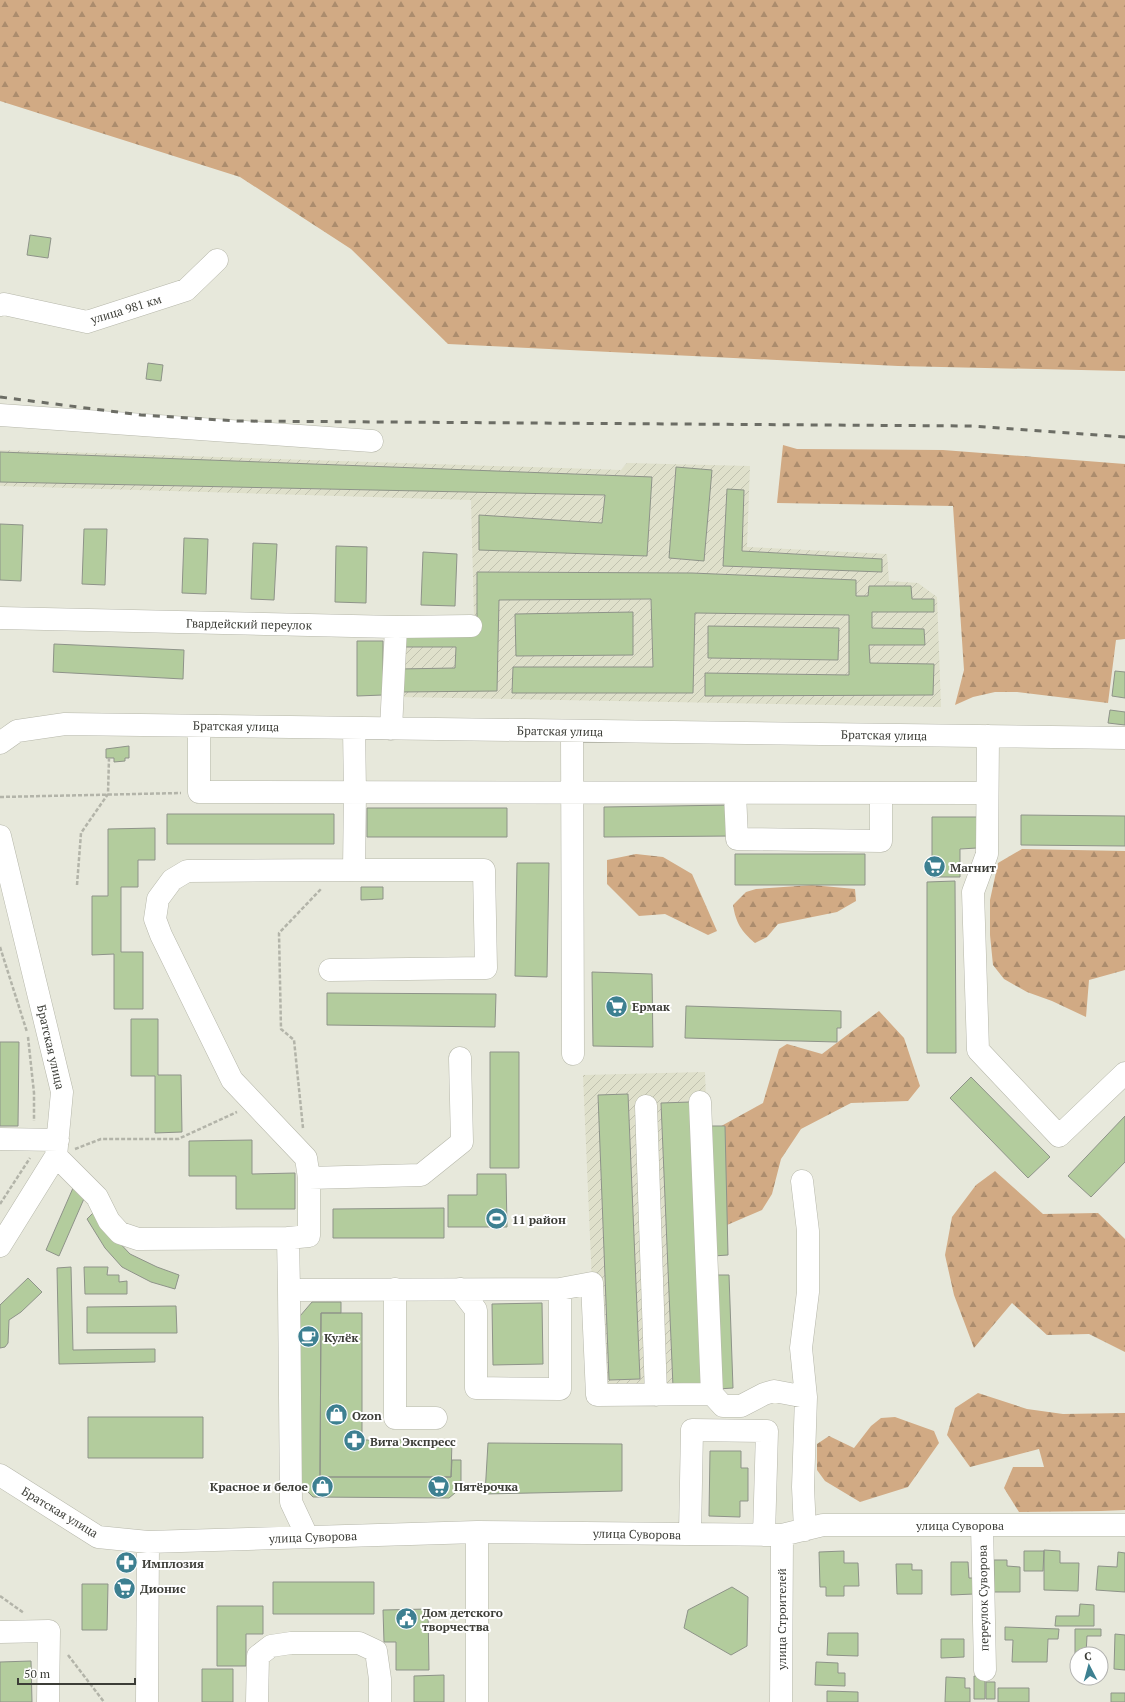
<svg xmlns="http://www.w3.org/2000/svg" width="1125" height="1702" font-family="'PT Serif',serif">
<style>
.industrial{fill:url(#industrial-furrows)}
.forest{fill:url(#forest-firs)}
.building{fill:#b3cc9d;stroke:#8e9389}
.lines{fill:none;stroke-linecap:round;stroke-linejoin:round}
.minor-casing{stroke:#b6b7aa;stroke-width:23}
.path{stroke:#b3b4a9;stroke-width:2.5;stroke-dasharray:4 2;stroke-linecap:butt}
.minor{stroke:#fff;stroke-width:22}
.rail{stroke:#6c6d65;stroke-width:3;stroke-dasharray:7 7;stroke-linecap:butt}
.labels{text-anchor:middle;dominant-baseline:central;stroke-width:4;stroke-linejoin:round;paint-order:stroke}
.street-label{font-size:12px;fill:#3c3d37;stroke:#fff}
.poi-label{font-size:12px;font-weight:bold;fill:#3c3d37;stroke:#fff;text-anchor:start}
</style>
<defs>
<pattern id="industrial-furrows" width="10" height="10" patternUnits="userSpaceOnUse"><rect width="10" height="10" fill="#dfe0cb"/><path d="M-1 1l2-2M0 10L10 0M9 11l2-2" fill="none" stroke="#c0c1af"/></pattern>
<pattern id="forest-firs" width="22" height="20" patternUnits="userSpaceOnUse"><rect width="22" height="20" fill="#d1aa84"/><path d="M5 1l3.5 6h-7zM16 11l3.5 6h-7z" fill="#ab8c6d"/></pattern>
</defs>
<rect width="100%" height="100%" fill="#e7e8db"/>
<path class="industrial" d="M0 450 621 470 627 463 750 466 747 547 887 554 889 581 918 583 937 597 941 707 396 697 401 623 474 618 471 500 0 486Z
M705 1072 717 1404 593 1406 592 1283 583 1075Z"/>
<path class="forest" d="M0 0H1125V371L898 366 448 344 351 249 240 177 0 101Z
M783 445 797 449 943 450 1125 464V639L1116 640 1108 703 1017 692H995L973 697 955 705 964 670 953 506 777 503Z
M1022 849 1125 851V970L1089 980 1086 1017 1052 1001 1027 992 1004 979 993 965 990 935V900L998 863Z
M636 854 663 857 692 874 717 931 708 935 665 914 639 916 607 884V860Z
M812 885 855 889 856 901 837 912 778 924 767 937 755 943C741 931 736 923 733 905L746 892 756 889Z
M879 1011 904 1038 920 1086 908 1101 851 1103 801 1129 781 1159 772 1194 762 1210 727 1225 714 1130 763 1103 779 1049 787 1044 822 1054Z
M995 1171 1043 1214 1098 1213 1125 1239V1352L1089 1334 1047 1335 1012 1303 974 1348 954 1295 945 1255 952 1217 976 1185Z
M978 1393 1027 1409 1063 1414 1125 1413V1510L1101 1511 1019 1512 1004 1488 1013 1467H1044L1039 1449 970 1467 947 1435 955 1408Z
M895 1417 934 1431 939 1443 908 1487 860 1502 825 1481 817 1470V1444L829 1436 854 1448 871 1426 881 1418Z"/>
<path class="building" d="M30 235 51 238 48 258 27 255Z
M148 363 163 365 161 381 146 379Z
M0 452 652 477 647 556 479 550V515L602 523 605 495 0 482Z
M676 467 712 470 704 561 669 558Z
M727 489 744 490 742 551 882 559V572L723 566Z
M0 524 23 525 21 581 0 580Z
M84 529H107L105 585 82 584Z
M184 538 208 539 206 594 182 593Z
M253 543 277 544 274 600 251 599Z
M336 546 367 547 366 603 335 602Z
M423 552 457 554 455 606 421 605Z
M477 572 692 573 856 580V596H868L869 586H911L912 599H934V612H872V628L924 629 925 645H869L870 663 934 664 933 695 705 696V673L849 675V615L695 613 693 693H512L513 667H653L651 599 499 600 497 691 400 692 399 669 455 668 456 647H403L404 626 477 625Z
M633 612V655L516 656 515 614Z
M708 626 839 628 838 660 708 658Z
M357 641H383V695L357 696Z
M54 644 184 650 183 679 53 672Z
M1115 671 1125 672V698L1112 696Z
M1110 710 1125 712V725L1108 723Z
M129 746V758H125V761L114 762V758H106V749Z
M733 805V836L604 837V807Z
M367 808H507V837H367Z
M167 814H334V844H167Z
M1021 815 1125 816V846L1021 845Z
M932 817H977V848L960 849V877H932Z
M155 828V860H138V887H121V952H143V1009H114V954L92 955V896H108V829Z
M735 854H865V885H735Z
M517 863H549L547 977 515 976Z
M955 881 956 1053H927V882Z
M361 887H383V899L361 900Z
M592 972 652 974 653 1047 593 1046Z
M327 993 496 994 495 1027 327 1025Z
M686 1006 841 1011V1028H837V1042L685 1038Z
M131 1019H158V1075H181L182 1132 155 1133V1076H131Z
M0 1042H19L18 1126H0Z
M490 1052H519V1168H490Z
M971 1077 1050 1157 1028 1178 950 1098Z
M628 1094 640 1379 609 1380 598 1095Z
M690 1102 702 1386 673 1387 661 1103Z
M1125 1116V1162L1091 1197 1068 1176Z
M710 1126H725L728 1255 713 1256Z
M252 1140V1174L295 1173V1209H236V1176H189V1141Z
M477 1174H506L507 1227H448V1195H477Z
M73 1188 86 1194 59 1256 46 1250Z
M444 1208V1238H333V1209Z
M96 1210 114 1237 130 1254 157 1267 179 1275 175 1289 151 1282 122 1267 105 1248 87 1219Z
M71 1267 73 1350 155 1349V1362L59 1364 57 1268Z
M84 1267H108L107 1275H119V1282L127 1281V1294H85Z
M714 1275H729L733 1388 718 1389Z
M28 1278 42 1292 21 1312 9 1320 8 1343 5 1347 0 1348V1305Z
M312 1302H341V1313H321L320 1477H451L452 1460H461V1488L449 1498 313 1497 300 1484V1316Z
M542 1303 543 1364 493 1365 492 1304Z
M176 1306 177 1333H87V1307Z
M321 1313H362V1440H452L451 1477H320Z
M88 1417H203V1458H88Z
M488 1443 622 1444V1491L485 1494Z
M710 1451H741V1468H748V1501H740V1517L709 1516Z
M1044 1550 1060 1551V1563H1079L1078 1591 1044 1590Z
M844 1551V1563H858L859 1586H844V1596H826V1587H820L819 1552Z
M1024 1551H1044L1043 1571H1024Z
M1118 1552 1125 1553V1592L1096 1590 1098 1566 1117 1567Z
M994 1560H1007V1566L1020 1567V1592H994Z
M951 1562H968L969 1578H973L974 1594 951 1595Z
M896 1564H912V1570H922V1594H897Z
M273 1582H374V1614H273Z
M82 1584H108L107 1630H82Z
M732 1587 748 1597 747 1646 731 1655 684 1628 688 1610Z
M1080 1604 1094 1605V1626H1055L1056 1616H1079Z
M217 1606H263V1634H246V1666H217Z
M428 1609 429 1670H396V1642H384L383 1610Z
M1005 1627 1059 1629 1058 1639H1048L1047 1662H1012L1013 1640H1005Z
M1075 1629H1101V1636H1087L1086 1654H1077V1660H1075Z
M828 1633H858V1656L827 1655Z
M1115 1634 1125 1635V1670L1114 1669Z
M941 1639H964V1657L941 1658Z
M31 1661 32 1702H0V1662Z
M816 1662 838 1663V1673H845V1686L815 1685Z
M202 1669H233V1702H202Z
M444 1675V1702H414V1676Z
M974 1676 985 1677V1699H974Z
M946 1677 965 1678V1688H970V1702H945Z
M986 1682H995V1699H986Z
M998 1688H1029V1702H998Z
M827 1691 858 1692V1702H827Z
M1111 1693H1125V1702H1111Z"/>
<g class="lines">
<defs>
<path id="minor" d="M0 305 4 304 87 322 186 290 217 260
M0 415 372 441
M0 618 396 627 391 729
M396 627 471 626
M199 726V792L987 793
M354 728 355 792 354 870 187 871 172 880 158 899 155 919 161 935 232 1080 306 1158 309 1178 421 1175 462 1142 460 1058
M572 731 573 1054
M988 736 987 854 973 892 978 1050 1059 1136 1125 1073
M0 743 17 731 65 724 1125 738
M735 793 737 839 881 841V793
M0 836 62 1092 56 1156 0 1246
M330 970 486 968 484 870H354
M700 1102 712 1394 723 1406H741L764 1394 774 1391 806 1397
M646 1106 656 1395
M0 1139 58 1140
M56 1156 97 1197 109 1221 120 1233 138 1239 288 1238 289 1290 560 1289 592 1283 597 1395 712 1394
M802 1181 808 1231V1292L801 1348 806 1397 803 1487 805 1530
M288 1238 309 1236V1178
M395 1289V1418H436
M460 1289 476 1310V1388L560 1389V1289
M289 1290 291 1502 307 1536
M0 1475 98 1537 148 1542 477 1532 782 1535 823 1525H1125
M982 1525 985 1670
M690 1534 692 1430 767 1431 764 1535
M0 1632 49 1631 48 1702
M147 1702 148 1542
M257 1702 258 1656 271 1646 291 1643H359L376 1651 380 1679V1702
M477 1702V1532
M781 1702 782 1535"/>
</defs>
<use href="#minor" class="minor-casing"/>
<path class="path" d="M0 797 181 793
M77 885 81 833 108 794 109 758
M0 947 27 1032
M28 1037 34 1093V1121
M303 1128 294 1040 281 1029 279 933 321 889
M75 1149 101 1139H178L237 1112
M0 1204 30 1158
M0 1596 24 1613
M68 1655 104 1702"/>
<use href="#minor" class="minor"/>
<path class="rail" d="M0 397 141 415 237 421 972 426 1125 437"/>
</g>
<defs>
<symbol id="supermarket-disc" viewBox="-11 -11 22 22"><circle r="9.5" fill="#3d8091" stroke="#fff"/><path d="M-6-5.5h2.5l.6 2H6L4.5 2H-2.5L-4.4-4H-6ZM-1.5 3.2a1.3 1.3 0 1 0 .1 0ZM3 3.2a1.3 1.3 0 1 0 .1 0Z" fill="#fff"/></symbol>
<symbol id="stadium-disc" viewBox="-11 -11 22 22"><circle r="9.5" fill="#3d8091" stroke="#fff"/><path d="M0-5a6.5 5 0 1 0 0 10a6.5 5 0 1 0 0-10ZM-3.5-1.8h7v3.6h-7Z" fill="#fff"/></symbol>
<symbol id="cafe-disc" viewBox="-11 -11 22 22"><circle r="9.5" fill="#3d8091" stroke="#fff"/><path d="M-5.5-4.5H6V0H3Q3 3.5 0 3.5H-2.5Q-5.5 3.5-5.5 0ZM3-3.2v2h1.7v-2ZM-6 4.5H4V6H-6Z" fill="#fff"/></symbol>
<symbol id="shop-disc" viewBox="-11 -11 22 22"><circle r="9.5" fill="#3d8091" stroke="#fff"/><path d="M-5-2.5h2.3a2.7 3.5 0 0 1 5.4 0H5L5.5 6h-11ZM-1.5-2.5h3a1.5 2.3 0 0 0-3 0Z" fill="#fff"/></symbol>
<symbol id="pharmacy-disc" viewBox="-11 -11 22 22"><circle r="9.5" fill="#3d8091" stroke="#fff"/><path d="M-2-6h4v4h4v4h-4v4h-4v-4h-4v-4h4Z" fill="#fff"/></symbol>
<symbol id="civic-disc" viewBox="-11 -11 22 22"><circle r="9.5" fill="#3d8091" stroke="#fff"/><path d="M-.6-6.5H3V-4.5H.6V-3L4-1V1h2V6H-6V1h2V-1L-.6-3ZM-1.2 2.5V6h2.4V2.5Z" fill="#fff"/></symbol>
</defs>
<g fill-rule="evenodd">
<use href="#supermarket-disc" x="922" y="854" width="25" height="25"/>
<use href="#supermarket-disc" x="604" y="994" width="25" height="25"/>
<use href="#stadium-disc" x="484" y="1206" width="25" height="25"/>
<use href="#cafe-disc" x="296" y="1324" width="25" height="25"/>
<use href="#shop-disc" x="324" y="1402" width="25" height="25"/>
<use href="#pharmacy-disc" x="342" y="1428" width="25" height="25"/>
<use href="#shop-disc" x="310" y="1474" width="25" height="25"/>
<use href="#supermarket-disc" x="426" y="1474" width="25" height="25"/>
<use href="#pharmacy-disc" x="114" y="1550" width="25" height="25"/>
<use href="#supermarket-disc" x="112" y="1576" width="25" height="25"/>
<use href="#civic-disc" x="394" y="1606" width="25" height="25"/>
</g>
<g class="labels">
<g class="street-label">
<text transform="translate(126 309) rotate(-17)">улица 981 км</text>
<text transform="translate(249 624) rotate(1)">Гвардейский переулок</text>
<text transform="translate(236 726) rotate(1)">Братская улица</text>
<text transform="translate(560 731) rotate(1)">Братская улица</text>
<text transform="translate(884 735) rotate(1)">Братская улица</text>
<text transform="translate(51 1047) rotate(77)">Братская улица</text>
<text transform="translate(60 1512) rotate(31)">Братская улица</text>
<text x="960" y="1525">улица Суворова</text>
<text transform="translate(637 1534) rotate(1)">улица Суворова</text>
<text transform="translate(313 1537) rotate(-2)">улица Суворова</text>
<text transform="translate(983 1598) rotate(-91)">переулок Суворова</text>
<text transform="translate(781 1619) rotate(-90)">улица Строителей</text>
</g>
<g class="poi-label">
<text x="950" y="867">Магнит</text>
<text x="632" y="1006">Ермак</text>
<text x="512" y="1219">11 район</text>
<text x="324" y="1337">Кулёк</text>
<text x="352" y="1415">Ozon</text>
<text x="370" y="1441">Вита Экспресс</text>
<text x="308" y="1486" text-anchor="end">Красное и белое</text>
<text x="454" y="1486">Пятёрочка</text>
<text x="142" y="1563">Имплозия</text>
<text x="140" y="1588">Дионис</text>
<text x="422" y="1612">Дом детского<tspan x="422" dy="14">творчества</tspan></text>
</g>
</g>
<g transform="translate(1089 1666) rotate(354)"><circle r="19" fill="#ffffff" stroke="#b1b1af"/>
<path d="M0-3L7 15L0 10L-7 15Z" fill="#3d8091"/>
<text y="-6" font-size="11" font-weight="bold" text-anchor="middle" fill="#3c3d37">С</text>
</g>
<path d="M18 1678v6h117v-6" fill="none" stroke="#3c3d37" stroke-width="2"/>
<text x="24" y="1678" font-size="12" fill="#3c3d37" stroke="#ffffff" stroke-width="3" paint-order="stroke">50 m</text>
</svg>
